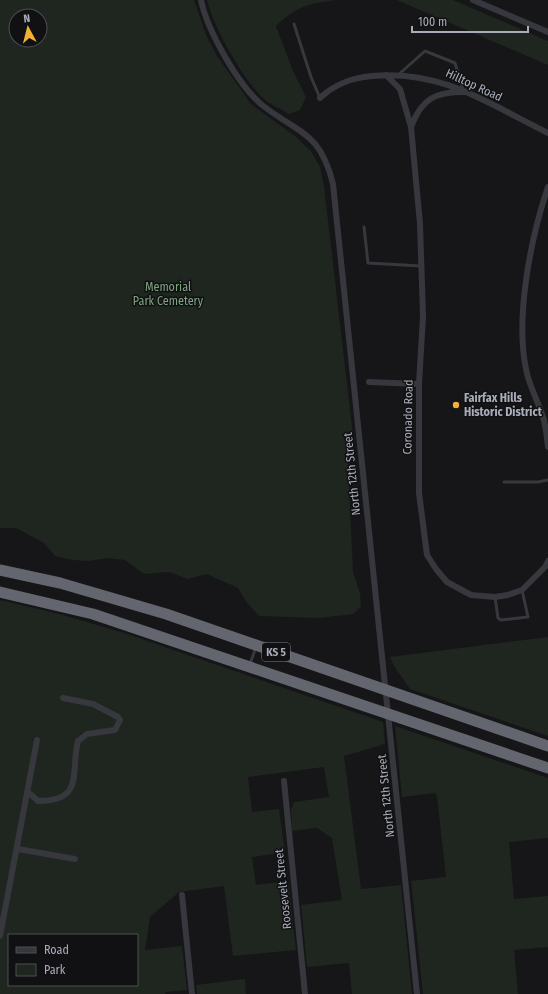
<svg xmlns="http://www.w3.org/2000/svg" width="548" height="994" font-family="'Fira Sans Condensed',sans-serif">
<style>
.green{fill:#1e261f;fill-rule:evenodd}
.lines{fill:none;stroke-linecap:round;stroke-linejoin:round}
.service{stroke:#37383d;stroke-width:3}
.minor{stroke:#37383d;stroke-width:6}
.motorway{stroke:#63666e;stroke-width:11}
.poi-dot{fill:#f2b134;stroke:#111113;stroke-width:1.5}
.labels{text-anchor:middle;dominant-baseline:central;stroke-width:3;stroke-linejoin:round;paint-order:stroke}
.shield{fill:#111113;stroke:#7b7e86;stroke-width:1}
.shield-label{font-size:11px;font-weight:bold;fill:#a8adb8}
.street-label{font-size:12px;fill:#a8adb8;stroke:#111113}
.park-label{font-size:12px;fill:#7fa381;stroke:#111113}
.poi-label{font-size:12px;font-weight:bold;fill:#a8adb8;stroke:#111113;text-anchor:start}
</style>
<rect width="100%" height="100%" fill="#161618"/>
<path class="green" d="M0 0H194L206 35 217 56 239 87 251 104 296 137 311 151 320 167 324 186 354 444 347 445 353 572 360 593 361 607 353 614 318 618 259 616 247 603 238 588 207 574 188 579 169 572 144 574 125 560 108 558 89 561 72 560 55 556 44 543 16 528H0ZM16 16H40V40H16Z
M207 0H336C308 4 297 6 276 26L293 71 306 97 300 110 289 114C281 109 270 105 263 98 242 78 214 28 207 0Z
M397 0H453L548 41V65Z
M0 600 59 614 121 632 383 722 385 744 344 756 361 889 401 885 412 994H352L349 963 307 967 301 905 342 900 332 838 317 828 292 831 291 810 294 802 329 797 324 767 248 777 252 812 279 809 285 852 252 857 256 885 288 881 296 950 233 956 224 886 179 892 150 917 145 950 182 946 187 990 166 992 165 994H0ZM9 935H137V985H9Z
M548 637V736L410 689 394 666 390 657Z
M395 726 548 778V838L509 842 514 899 548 896V947L514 950 518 994H423L411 881 446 877 437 796 435 793 402 797Z
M245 979 246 994H197L196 985Z"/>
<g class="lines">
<path class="service" d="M294 24 311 77 320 98
M398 75 425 51 455 63 463 90
M364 227 368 263 421 266
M504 482H538L548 480
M495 597 498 618 501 620 528 617 522 590
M250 664 256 647"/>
<path class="minor" d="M201 0C207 30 238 85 262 105 299 134 320 131 333 184L417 994
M473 0 548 32
M386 75 400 89 411 127 420 224 423 316 419 384V493L427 555 436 569 447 582 471 595 495 597 508 595 522 590 545 567 548 561
M320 98C335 84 351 78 372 76 441 69 489 104 548 133
M411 127C421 100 435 91 464 92
M548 187C531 237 515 316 526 369 529 386 538 401 543 417 546 426 547 438 548 447
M369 382 419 384
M284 781 305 994
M28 792 38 801C85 801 70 773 78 741L87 734 115 730 120 720 118 717 93 704 63 698
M18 849 75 859
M182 895 192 994
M0 936 37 740"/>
<path class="motorway" d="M0 570 60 583 166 614 548 746
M0 592 93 614 548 768"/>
</g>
<circle class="poi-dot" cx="456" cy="405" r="4"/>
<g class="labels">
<rect class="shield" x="262" y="643" width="28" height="18" rx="3"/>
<g class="shield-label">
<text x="276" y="652">KS 5</text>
</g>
<g class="street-label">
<text transform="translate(474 85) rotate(25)">Hilltop Road</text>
<text transform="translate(408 417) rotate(-89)">Coronado Road</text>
<text transform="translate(352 474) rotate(-96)">North 12th Street</text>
<text transform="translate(386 796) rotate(-96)">North 12th Street</text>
<text transform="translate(283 889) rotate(-96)">Roosevelt Street</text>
</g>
<g class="park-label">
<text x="168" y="287">Memorial<tspan x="168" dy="14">Park Cemetery</tspan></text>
</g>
<g class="poi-label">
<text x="464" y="398">Fairfax Hills<tspan x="464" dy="14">Historic District</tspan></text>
</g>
</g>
<rect x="8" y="934" width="130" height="52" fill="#111113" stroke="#4d4f55"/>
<rect x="16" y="947" width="20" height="6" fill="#37383d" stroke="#4d4f55"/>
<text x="44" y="954" font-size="12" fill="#a8adb8">Road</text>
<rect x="16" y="964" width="20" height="12" fill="#1e261f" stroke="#4d4f55"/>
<text x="44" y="974" font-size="12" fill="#a8adb8">Park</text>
<g transform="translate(28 28) rotate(353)"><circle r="19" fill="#111113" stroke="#4d4f55"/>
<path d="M0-3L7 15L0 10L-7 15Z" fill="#f2b134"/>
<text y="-6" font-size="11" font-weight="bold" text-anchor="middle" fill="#a8adb8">N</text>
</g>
<path d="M412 26v6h116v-6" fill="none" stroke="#a8adb8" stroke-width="2"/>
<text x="418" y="26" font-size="12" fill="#a8adb8" stroke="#111113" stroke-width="3" paint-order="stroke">100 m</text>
</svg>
